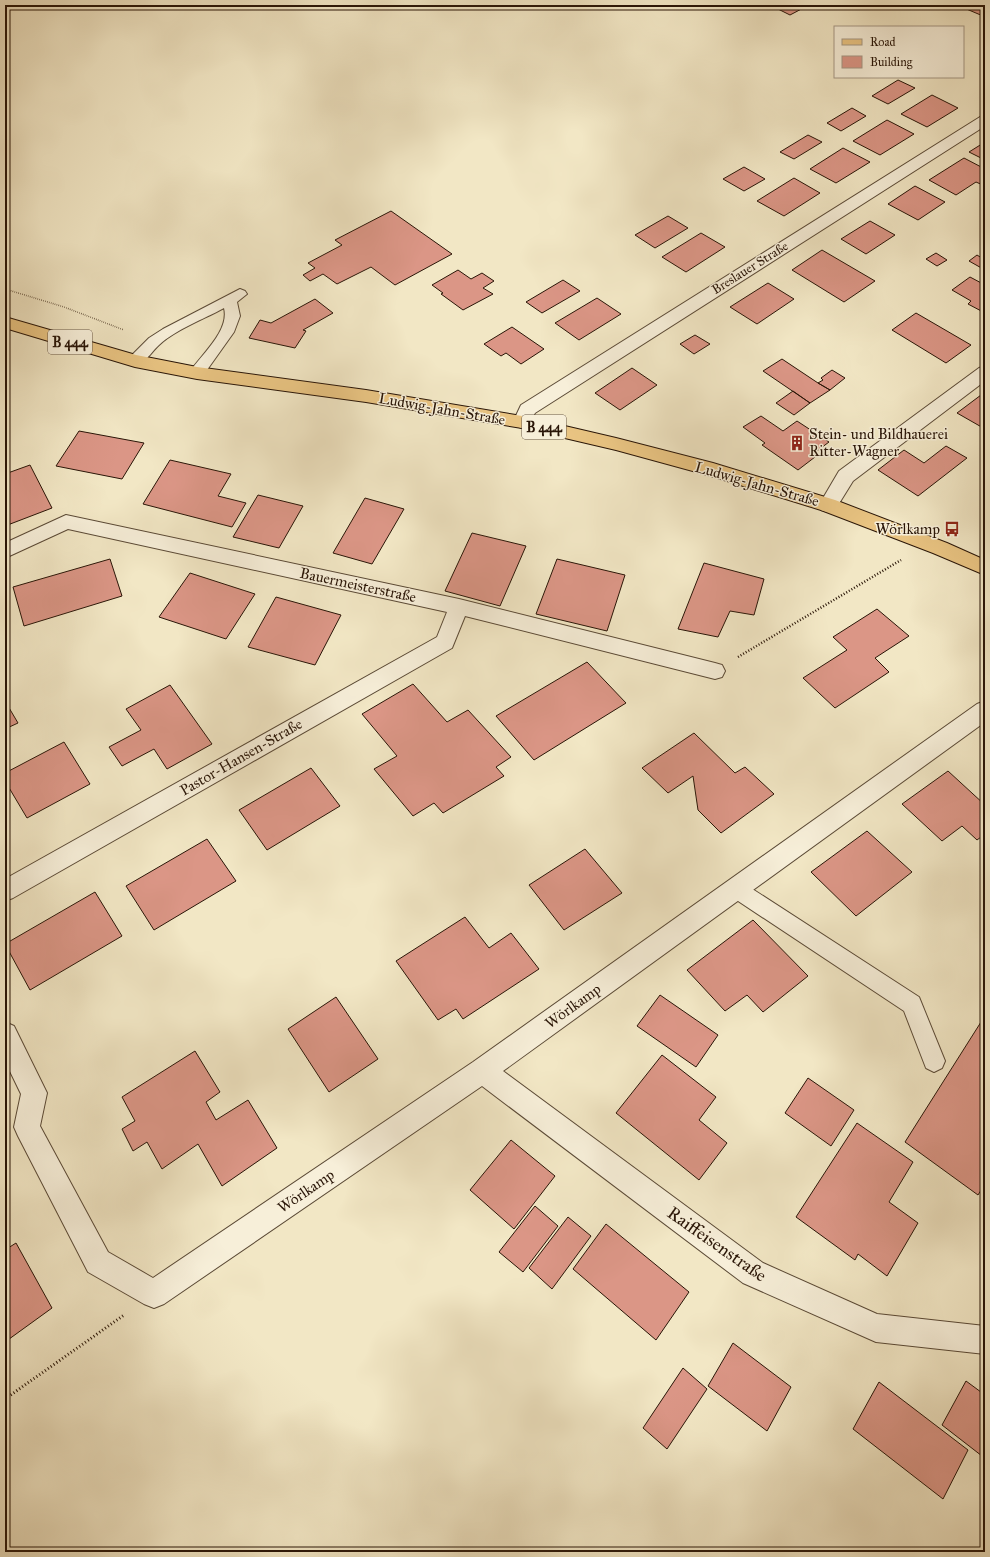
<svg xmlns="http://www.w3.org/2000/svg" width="990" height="1557" font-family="'IM FELL Great Primer',serif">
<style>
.building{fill:#db9686;stroke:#291507}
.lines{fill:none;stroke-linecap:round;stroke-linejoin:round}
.service-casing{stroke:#5b4a36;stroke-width:2}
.minor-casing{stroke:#5b4a36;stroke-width:2}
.primary-casing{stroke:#291507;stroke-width:2}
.path-far2{stroke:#291507;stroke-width:1.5;stroke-dasharray:0.5 1.5;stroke-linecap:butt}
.path-far1{stroke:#291507;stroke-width:2.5;stroke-dasharray:1 2;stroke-linecap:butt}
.path{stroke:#291507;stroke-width:3;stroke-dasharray:1 2.5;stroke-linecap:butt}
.service{fill:#f7efd9;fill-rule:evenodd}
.minor{fill:#f7efd9;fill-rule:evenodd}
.primary{fill:#e9c482;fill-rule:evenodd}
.labels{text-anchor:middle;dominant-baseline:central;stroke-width:3;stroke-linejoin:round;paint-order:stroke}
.far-street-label{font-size:13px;fill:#291507;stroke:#f7efd9}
.shield{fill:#f7efd9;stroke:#675646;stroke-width:1}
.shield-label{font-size:14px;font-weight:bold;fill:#291507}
.street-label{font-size:15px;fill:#291507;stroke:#f7efd9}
.poi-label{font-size:15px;fill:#291507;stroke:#f7efd9;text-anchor:start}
.near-street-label{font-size:18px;fill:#291507;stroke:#f7efd9}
</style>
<rect width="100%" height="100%" fill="#f2e7c5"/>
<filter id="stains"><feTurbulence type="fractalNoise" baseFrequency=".005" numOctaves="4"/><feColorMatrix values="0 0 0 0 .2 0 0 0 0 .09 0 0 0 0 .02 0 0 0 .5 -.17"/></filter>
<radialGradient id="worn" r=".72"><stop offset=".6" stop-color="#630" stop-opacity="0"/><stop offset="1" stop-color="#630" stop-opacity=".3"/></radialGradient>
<path class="building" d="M770 5H809L790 15Z
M957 5H985V15L983 16Z
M898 80 915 88 888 104 872 96Z
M932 95 958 108 927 127 901 114Z
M852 108 866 116 841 131 827 123Z
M887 120 914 134 880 155 853 141Z
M808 135 822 142 794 159 780 152Z
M985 142V160L969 152Z
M843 148 870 162 836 183 810 169Z
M964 158 985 169V186L976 182 956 195 929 180Z
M744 167 765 179 744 191 723 179Z
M794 178 820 193 784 216 757 201Z
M915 186 945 202 918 220 888 204Z
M391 211 452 254 395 285 371 267 337 284 323 274 310 281 303 275 315 268 308 263 342 245 335 240Z
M668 216 688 228 655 248 635 235Z
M870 221 895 235 866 254 841 239Z
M701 233 725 247 686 272 662 257Z
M822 250 875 281 844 302 792 270Z
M936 253 947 260 937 266 926 259Z
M977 255 985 260V270L969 261Z
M458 270 471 279 482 273 494 281 483 288 493 294 463 310 441 294 443 293 432 285Z
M970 277 985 285V313L968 304 971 301 952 290Z
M563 280 580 291 542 313 526 302Z
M768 283 794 299 757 324 730 307Z
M597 298 621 314 579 340 555 323Z
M315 299 333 313 303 330 306 331 295 348 249 338 260 320 271 323Z
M916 313 971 345 946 363 892 330Z
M512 327 544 349 521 364 506 353 501 356 484 344Z
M695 335 710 344 694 354 680 344Z
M782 359 818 383 830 390 810 403 763 371Z
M632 368 657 385 620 410 595 393Z
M832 370 845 378 830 390 818 383 823 380 821 378Z
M793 391 810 403 794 415 776 403Z
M985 392V429L957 413Z
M761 416 783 431 797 421 829 442 813 454 815 457 798 470 762 445 765 443 743 427Z
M79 431 144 443 122 479 56 466Z
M946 446 967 458 918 496 878 470 904 450 924 463Z
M170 460 231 474 218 496 246 503 232 527 143 504Z
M30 465 52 508 5 526V474Z
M258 495 303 506 279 548 233 537Z
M365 498 404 509 372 564 333 553Z
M472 533 526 546 500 606 445 591Z
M110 559 122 596 24 626 13 587Z
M557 559 625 575 607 631 536 614Z
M704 563 764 579 754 615 730 611 718 637 678 629Z
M190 573 255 594 226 639 159 617Z
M276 597 341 615 315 665 248 647Z
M877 609 909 636 875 658 889 672 835 708 803 678 847 650 833 637Z
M587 662 626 703 534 760 496 716Z
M413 684 447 722 468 710 511 757 496 767 504 776 443 813 434 803 413 816 374 769 397 756 362 714Z
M170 685 212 744 167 769 154 749 122 766 109 747 141 730 126 709Z
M5 701 18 723 5 729Z
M694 733 735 773 745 767 774 794 721 833 698 810 693 776 668 793 642 768Z
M64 742 90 784 27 818 5 781V773Z
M311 768 340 806 267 850 239 810Z
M948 771 985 805V809L980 813 985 817V834L977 840 962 826 942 841 902 804Z
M867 831 912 872 856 916 811 872Z
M207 839 236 881 154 930 126 886Z
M585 849 622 893 564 930 529 885Z
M95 892 122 936 30 990 5 944Z
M465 917 489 948 511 933 539 969 463 1019 456 1009 438 1020 396 961Z
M753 920 808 976 763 1012 747 995 725 1011 687 970Z
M660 995 718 1035 696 1067 637 1026Z
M336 997 378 1059 329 1092 288 1029Z
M981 1022 985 1024V1184L978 1195 905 1142Z
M195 1051 220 1092 206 1102 216 1120 248 1100 277 1148 222 1186 198 1144 162 1169 147 1142 133 1151 122 1129 135 1121 122 1097Z
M662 1055 716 1097 699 1120 727 1143 699 1180 616 1113Z
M808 1078 854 1110 831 1146 785 1113Z
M857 1123 913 1162 889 1202 918 1223 887 1276 858 1254 855 1260 796 1217Z
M511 1140 555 1176 514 1229 470 1190Z
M535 1206 558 1226 523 1272 499 1252Z
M568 1217 591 1236 552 1289 529 1268Z
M606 1224 689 1292 656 1340 573 1269Z
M16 1243 52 1308 5 1342V1250Z
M733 1343 791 1387 767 1431 708 1386Z
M683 1368 707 1389 667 1449 643 1428Z
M966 1381 985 1395V1451L982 1456 942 1425Z
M879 1382 968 1450 943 1499 853 1429Z"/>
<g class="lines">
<defs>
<path id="service" d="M240 289 245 291 247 294 237 302 240 316 234 332 202 377 197 378 192 377 189 373C201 355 230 331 224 308 204 319 175 330 159 345 150 353 143 368 130 365L128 361 130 357 149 338 163 329Z
M736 880 743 883 919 997 945 1061 942 1068 934 1072 926 1068 904 1011 729 895 726 889 729 883Z"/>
<path id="minor" d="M985 116V126L535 413 528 426 522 428 516 426 513 422 521 405 980 117Z
M985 366V381L853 481 835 510 828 512 821 510 819 505 839 471 979 368Z
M66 515 459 599 715 663 722 665 725 671 722 677 715 679 465 616 452 648 13 898 5 901V879L437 637 447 612 68 529 5 558V543Z
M985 701V722L503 1071 763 1263 877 1314 985 1326V1354L876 1342 743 1283 482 1086 164 1304 154 1308 144 1304 88 1272 18 1136 14 1127 21 1094 5 1061V1022L14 1026 47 1093 40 1126 108 1252 153 1278 473 1062 977 704Z"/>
<path id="primary" d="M5 317 136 355 197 367 366 390 522 416 616 438 713 463 835 500 947 543 985 560V575L933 553 821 510 711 476 616 450 522 428 366 402 197 379 135 367 5 328Z"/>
</defs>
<use href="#service" class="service-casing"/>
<use href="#minor" class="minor-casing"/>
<use href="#primary" class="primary-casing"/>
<path class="path-far2" d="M5 289 64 307 124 330"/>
<path class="path-far1" d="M738 657 901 560"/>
<path class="path" d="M5 1399 124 1315"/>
<use href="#service" class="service"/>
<use href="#minor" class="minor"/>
<use href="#primary" class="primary"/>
</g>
<defs>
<symbol id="building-bare" viewBox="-9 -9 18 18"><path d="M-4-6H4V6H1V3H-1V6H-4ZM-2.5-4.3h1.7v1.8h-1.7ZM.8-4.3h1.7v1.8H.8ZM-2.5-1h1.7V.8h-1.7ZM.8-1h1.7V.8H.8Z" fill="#8f2418" stroke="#f7efd9" stroke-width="2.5" paint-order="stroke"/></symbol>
<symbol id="bus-bare" viewBox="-9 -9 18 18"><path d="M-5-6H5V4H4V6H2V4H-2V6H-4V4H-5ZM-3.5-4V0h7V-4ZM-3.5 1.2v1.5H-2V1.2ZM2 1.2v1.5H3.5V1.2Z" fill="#8f2418" stroke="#f7efd9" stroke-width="2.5" paint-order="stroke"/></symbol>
</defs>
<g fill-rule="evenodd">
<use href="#building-bare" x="786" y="432" width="22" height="22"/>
<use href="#bus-bare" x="941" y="518" width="22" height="22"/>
</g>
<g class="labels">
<g class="far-street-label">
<text transform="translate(750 268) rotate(-32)">Breslauer Straße</text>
</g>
<g class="shield">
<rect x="48" y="330" width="44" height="24" rx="3"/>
<rect x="522" y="415" width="44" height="24" rx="3"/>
</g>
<g class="shield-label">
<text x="70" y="342">B 444</text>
<text x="544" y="427">B 444</text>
</g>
<g class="street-label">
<text transform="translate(442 409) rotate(10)">Ludwig-Jahn-Straße</text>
<text transform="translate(757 484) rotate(16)">Ludwig-Jahn-Straße</text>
<text transform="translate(358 585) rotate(12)">Bauermeisterstraße</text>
<text transform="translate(241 757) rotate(-30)">Pastor-Hansen-Straße</text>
<text transform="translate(573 1006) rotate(-36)">Wörlkamp</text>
<text transform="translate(306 1191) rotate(-34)">Wörlkamp</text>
</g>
<g class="poi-label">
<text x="809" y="434">Stein- und Bildhauerei<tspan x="809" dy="17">Ritter-Wagner</tspan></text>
<text x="940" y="529" text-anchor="end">Wörlkamp</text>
</g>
<g class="near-street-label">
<text transform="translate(717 1244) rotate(35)">Raiffeisenstraße</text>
</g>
</g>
<rect width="990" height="1557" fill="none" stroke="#f2e7c5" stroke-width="20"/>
<rect x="6" y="6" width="978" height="1545" fill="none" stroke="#291507" stroke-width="2"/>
<rect x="10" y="10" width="970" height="1537" fill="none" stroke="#291507"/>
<rect x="834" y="26" width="130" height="52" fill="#f7efd9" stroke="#a59885"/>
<rect x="842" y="39" width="20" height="6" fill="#e9c482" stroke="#a59885"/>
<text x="870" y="46" font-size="12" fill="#291507">Road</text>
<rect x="842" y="56" width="20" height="12" fill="#db9686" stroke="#a59885"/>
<text x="870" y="66" font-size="12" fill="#291507">Building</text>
<rect width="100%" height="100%" filter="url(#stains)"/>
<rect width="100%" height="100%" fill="url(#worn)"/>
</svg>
